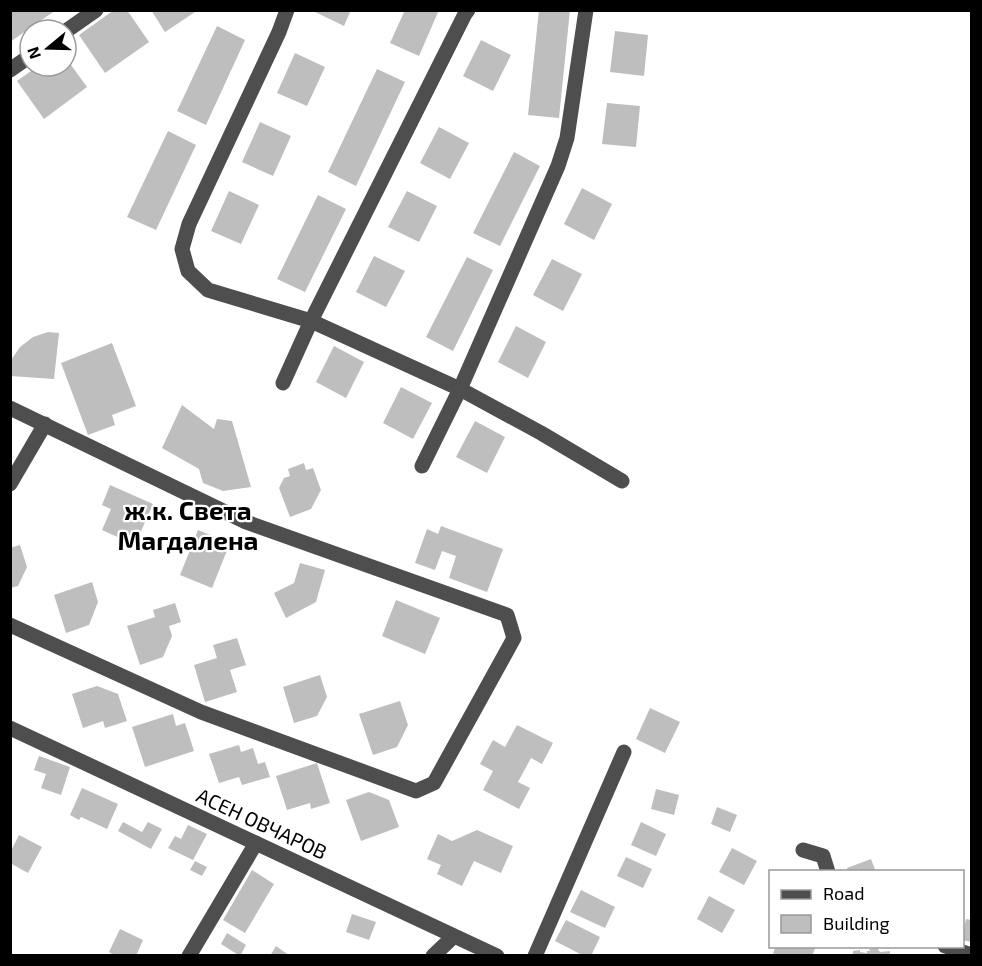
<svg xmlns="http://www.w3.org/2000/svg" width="982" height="966" font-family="'Exo 2',sans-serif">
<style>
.building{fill:#bebebe}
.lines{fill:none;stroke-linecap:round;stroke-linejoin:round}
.minor{stroke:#4e4e4e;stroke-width:15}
.labels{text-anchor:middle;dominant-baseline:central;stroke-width:4.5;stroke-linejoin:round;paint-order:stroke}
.street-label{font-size:20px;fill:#000;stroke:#fff}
.district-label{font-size:26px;font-weight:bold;fill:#000;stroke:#fff}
</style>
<rect width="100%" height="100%" fill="#fff"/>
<path class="building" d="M10 10H56L10 42Z
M114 10H127L149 42 105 73 79 35Z
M151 10H198L165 32Z
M311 10H351L344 26Z
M405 10H439L419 56 390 43Z
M539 10H570L559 118 528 115Z
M217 26 245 40 206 125 177 111Z
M615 31 648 35 644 76 610 72Z
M481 40 511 55 493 91 463 76Z
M295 53 325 67 307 106 277 93Z
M66 58 87 87 44 119 17 81 38 66H66Z
M377 69 405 82 356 186 328 172Z
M607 103 640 106 636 147 602 144Z
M260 122 291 136 273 176 242 162Z
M439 127 469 143 450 179 420 163Z
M168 131 196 145 156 230 127 217Z
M514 152 540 166 500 246 473 233Z
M582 188 612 204 594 240 564 224Z
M229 191 259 205 241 244 211 231Z
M407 191 437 206 419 242 388 227Z
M318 195 346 209 305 292 277 279Z
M374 256 405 271 386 307 356 292Z
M467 257 493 270 453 351 426 337Z
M552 259 582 274 563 311 533 295Z
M516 326 546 342 528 378 498 362Z
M48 332 59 333 54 379 10 376 11 360 20 347 33 337Z
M112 343 136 406 112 415 115 425 88 435 61 363Z
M334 346 364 362 346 398 316 382Z
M401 387 432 403 413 439 383 423Z
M182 405 214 429 217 419 232 421 251 487 223 491 203 483 199 469 162 448Z
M475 421 505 437 487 473 456 457Z
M304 463 306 470 313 468 321 490 311 509 290 517 279 488 284 478 290 476 288 469Z
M110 485 153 504 135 545 102 530 111 509 102 505Z
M441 526 503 549 487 592 449 578 456 556 442 551 435 570 415 563 427 529 438 534Z
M198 530 230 543 212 588 180 575Z
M20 545 27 567 18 586 10 588V548Z
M300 563 325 570 316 602 286 618 274 593 294 583Z
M92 582 98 602 89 625 66 633 54 595Z
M396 600 440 618 425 654 382 636Z
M175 603 181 622 169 626 172 636 163 657 140 665 127 626 155 617 153 610Z
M237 638 246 665 230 670 237 692 205 702 194 665 217 658 213 645Z
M320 675 327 697 317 716 294 723 283 687Z
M97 686 118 694 127 721 105 728 103 721 83 728 72 694Z
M400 701 408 725 397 747 373 755 359 714Z
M650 708 680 722 665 753 636 739Z
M173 714 176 726 185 723 194 751 145 767 132 727Z
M517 725 553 743 542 764 531 758 518 782 530 788 519 809 483 790 493 771 480 764 493 740 505 747Z
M239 745 241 752 253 748 258 764 265 762 270 777 242 785 239 777 219 783 209 754Z
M39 756 70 767 61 795 41 788 46 774 34 770Z
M317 763 330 803 311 809 310 803 287 810 276 776Z
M82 788 118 804 107 829 81 817 79 820 70 815Z
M656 789 679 795 674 815 651 809Z
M369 792 389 800 399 827 361 841 346 800Z
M717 807 737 815 730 832 711 824Z
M123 822 142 832 148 822 162 829 151 849 118 831Z
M641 822 666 834 656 856 631 845Z
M188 825 207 834 193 860 168 848 175 836 181 839Z
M477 830 513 846 501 873 474 861 462 886 437 874 441 865 427 859 438 834 452 841Z
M19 835 42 847 28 873 10 863V853Z
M732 848 757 861 744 885 719 872Z
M626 857 652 869 643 888 617 876Z
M871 859 876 872H848L847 868Z
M195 861 207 867 202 876 190 870Z
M252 870 274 884 245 933 223 920Z
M581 890 615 907 605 928 570 912Z
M709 896 735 910 722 933 697 919Z
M352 914 376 922 369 940 346 932Z
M966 919 972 920V942L962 940Z
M566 920 600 937 591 956H584L555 941Z
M120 929 143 940 136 956H115L109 952Z
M227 933 246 945 240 956 221 944Z
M276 946 290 956H270Z
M776 946H816L812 956 795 954 794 956H777L773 953Z
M877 948 880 952 890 951V956H853V951L860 950V952L867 953V951H870L869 949Z"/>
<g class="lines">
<path class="minor" d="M287 10 279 32 189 224 182 249 188 271 208 290 311 321 460 389 541 433 622 481
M66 31 96 10
M10 70 30 56
M283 383 311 321 465 14 468 10
M10 408 246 522 507 615 514 638 434 783 416 791 201 712 10 625
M422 466 460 389 558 166 567 138 586 10
M10 484 45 424
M10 728 497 956
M803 850 823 856 828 872
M945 946 972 955
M189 956 256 843
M433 956 454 936
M535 956 624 752"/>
</g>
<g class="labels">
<g class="street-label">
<text transform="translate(262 823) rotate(25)">АСЕН ОВЧАРОВ</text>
</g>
<g class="district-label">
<text x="188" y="509">ж.к. Света<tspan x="188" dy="30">Магдалена</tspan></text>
</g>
</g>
<rect width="982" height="966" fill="none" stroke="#000000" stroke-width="24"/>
<rect x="769" y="870" width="195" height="78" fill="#ffffff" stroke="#999999" stroke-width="1.5"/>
<rect x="781" y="890" width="30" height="9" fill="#4e4e4e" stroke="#999999" stroke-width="1.5"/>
<text x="823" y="900" font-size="18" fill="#000000">Road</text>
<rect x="781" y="915" width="30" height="18" fill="#bebebe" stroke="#999999" stroke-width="1.5"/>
<text x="823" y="930" font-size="18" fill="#000000">Building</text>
<g transform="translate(48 48) rotate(251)"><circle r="28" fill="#ffffff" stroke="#999999" stroke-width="1.5"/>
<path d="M0-4.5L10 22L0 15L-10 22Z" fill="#000000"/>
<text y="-9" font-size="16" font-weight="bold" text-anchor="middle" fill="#000000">N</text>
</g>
</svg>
